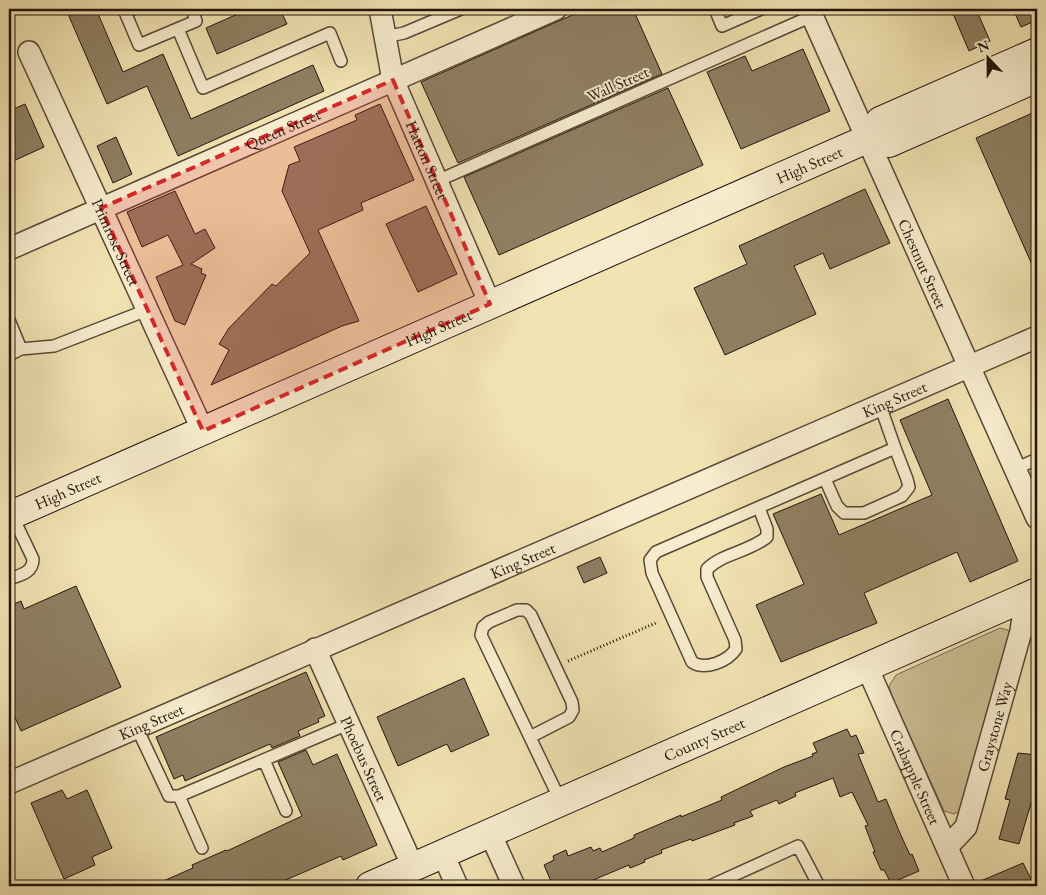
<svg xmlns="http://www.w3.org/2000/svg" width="1046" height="895" font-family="'EB Garamond',serif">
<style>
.green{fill:#cfc097;stroke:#796a52}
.building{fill:#8f8063;stroke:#23140d}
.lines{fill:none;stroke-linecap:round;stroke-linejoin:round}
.lane-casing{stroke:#574836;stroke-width:14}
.street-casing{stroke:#574836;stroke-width:24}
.secondary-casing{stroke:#23140d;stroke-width:30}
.path{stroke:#23140d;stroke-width:3;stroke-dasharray:1 2.5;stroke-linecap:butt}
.lane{stroke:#f7edce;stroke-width:11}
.street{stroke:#f7edce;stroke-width:21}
.secondary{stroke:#f7edce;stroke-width:28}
.marked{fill:#d62828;fill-opacity:0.2;stroke:#d62828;stroke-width:4;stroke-dasharray:10 6;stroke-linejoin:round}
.labels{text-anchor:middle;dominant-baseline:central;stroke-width:4;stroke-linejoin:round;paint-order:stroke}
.street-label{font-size:16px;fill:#23140d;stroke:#f7edce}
</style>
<rect width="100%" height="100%" fill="#f2e3b3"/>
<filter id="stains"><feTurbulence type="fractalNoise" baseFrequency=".004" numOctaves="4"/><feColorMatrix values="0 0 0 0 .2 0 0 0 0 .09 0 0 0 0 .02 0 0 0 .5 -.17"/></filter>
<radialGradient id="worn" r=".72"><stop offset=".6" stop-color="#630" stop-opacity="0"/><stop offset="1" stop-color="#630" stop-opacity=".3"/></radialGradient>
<path class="green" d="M1000 628 1008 630 1011 637 961 810 954 814 944 811 892 696 889 686 896 675Z"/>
<path class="building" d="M79 9H96L123 72 163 54 191 119 313 65 324 91 178 156 147 86 107 104 68 14Z
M249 9H280L287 24 217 54 206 28Z
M586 9H633L662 74 458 163 421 82Z
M951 9H976L990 41 969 51Z
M1013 9H1037V20L1021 27Z
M803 49 830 111 741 149 707 72 745 56 752 71Z
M668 88 703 165 499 255 464 177Z
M25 104 44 147 9 163V111Z
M380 104 414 180 361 203 363 210 318 230 359 321 342 326 211 385 229 350 219 344 229 328 272 284 276 286 310 253 282 191 289 165 300 161 294 147 357 120 355 115Z
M1037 111V276L976 138Z
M116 137 132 174 113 183 97 146Z
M865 189 890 243 830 269 823 253 794 266 816 314 725 355 694 288 747 264 739 246Z
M175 191 195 234 205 229 215 248 191 264 202 269 201 273 206 275 185 325 175 321 156 277 183 265 168 235 142 247 127 212Z
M426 206 457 274 418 292 386 224Z
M948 399 1018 561 970 582 957 552 864 593 877 623 781 662 756 605 804 584 773 514 821 494 839 535 932 495 900 420Z
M600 557 607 573 584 583 577 567Z
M76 586 121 687 21 731 9 704V606L21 601 24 609Z
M306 672 325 716 318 719 319 722 298 731 300 736 272 748 270 744 185 781 183 775 174 779 156 737Z
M464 678 489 735 451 752 447 744 398 766 377 717Z
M847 729 851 737 856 735 864 753 858 754 878 802 886 799 899 831 910 855 912 854 919 871 891 883 884 870H881L873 852H875L865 826 868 825 852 792 840 797 833 778 795 793 796 796 779 804 777 800 750 811 753 816 734 823 735 825 692 841 691 839 661 850 662 853 644 860 645 862 630 868 629 865 579 886H553L544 865 554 860 553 856 566 850 568 856 591 847 593 851 600 848 602 852 634 838V835L681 815V817L722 800 721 797 784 767 813 756 812 754 817 752 813 743Z
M306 750 313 765 337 754 377 845 343 860 341 856 272 886H152L193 868 192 865 226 850 227 851 302 816 278 762Z
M1018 753 1037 755V783L1019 844 999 839 1010 800 1005 799Z
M62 790 67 799 87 790 112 848 92 857 95 865 64 879 31 803Z
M1023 863 1032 881 1020 886H976V883Z"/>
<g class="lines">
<defs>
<path id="lane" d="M133 9 125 12 139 45 196 21 192 9
M715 9 722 26 761 9
M178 29 203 88 330 33 341 61
M385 37 404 33 461 9
M437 181 812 16
M9 320 21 349
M9 355 21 349 54 346 147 310
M1015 469 1037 459
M825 479 837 506 844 513H864L902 496 909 487 907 479 895 448
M759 508 767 529V537C749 552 723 553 707 569V577L735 640 736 649C728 661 705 671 692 662L652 573 650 560 656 552 895 448 880 405
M9 579C20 575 33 573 33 559L12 515
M136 726 169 796H179L348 724
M530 737 569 717 573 710 572 702 531 615 526 610H517L489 622 483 627 481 635 561 802
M264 760 286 811
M179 796 202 848
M710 886 798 846 819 886"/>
<g id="street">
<path id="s1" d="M380 9 393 80 490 304"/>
<path id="s2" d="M809 9 1037 518"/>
<path id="s3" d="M29 52 203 431"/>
<path id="s4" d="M9 249 556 9"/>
<path id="s5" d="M315 649 413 867"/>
<path id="s6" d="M867 667 964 886"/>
<path id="s7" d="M9 783 1037 337"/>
<path d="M490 833 514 886"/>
<path id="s8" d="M947 847 966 827 1021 631 1026 597"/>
<path d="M443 854 457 886"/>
</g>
<g id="secondary">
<path d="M867 139 880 121 1037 52"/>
<path id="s9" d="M9 516 867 139 889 143 1037 78"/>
<path id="s10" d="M370 886 1037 592"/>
</g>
</defs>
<use href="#lane" class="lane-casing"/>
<use href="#street" class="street-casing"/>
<use href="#secondary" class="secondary-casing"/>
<path class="path" d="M568 661 658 622"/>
<use href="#lane" class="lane"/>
<use href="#street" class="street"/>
<use href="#secondary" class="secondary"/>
</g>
<path class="marked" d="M393 80 490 304 203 431 101 208Z"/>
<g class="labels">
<g class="street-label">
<text transform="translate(618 84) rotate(-24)">Wall Street</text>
<text stroke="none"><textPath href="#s4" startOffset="299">Queen Street</textPath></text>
<text stroke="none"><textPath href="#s1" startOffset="159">Hatton Street</textPath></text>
<text stroke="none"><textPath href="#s9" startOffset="874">High Street</textPath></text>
<text stroke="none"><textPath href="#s3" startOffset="209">Primrose Street</textPath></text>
<text stroke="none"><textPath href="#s2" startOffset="279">Chestnut Street</textPath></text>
<text stroke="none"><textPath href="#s9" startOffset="469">High Street</textPath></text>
<text stroke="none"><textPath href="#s7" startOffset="965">King Street</textPath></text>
<text stroke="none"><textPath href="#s9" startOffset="64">High Street</textPath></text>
<text stroke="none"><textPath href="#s7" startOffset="560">King Street</textPath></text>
<text stroke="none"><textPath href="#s7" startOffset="155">King Street</textPath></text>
<text stroke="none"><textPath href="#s8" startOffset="132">Graystone Way</textPath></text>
<text stroke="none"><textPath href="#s10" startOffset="365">County Street</textPath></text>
<text stroke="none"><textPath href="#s5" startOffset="120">Phoebus Street</textPath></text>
<text stroke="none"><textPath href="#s6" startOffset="120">Crabapple Street</textPath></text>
</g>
</g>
<rect width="1046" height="895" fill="none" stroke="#f2e3b3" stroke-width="30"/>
<rect x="10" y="10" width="1026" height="875" fill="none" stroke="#23140d" stroke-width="2.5"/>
<rect x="15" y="15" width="1016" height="865" fill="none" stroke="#23140d"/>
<g transform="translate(988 58) rotate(338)" stroke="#f7edce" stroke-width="4" paint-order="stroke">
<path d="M0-4L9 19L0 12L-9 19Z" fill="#23140d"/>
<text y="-8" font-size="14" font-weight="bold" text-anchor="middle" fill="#23140d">N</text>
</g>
<rect width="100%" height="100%" filter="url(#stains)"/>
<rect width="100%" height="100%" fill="url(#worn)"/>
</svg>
